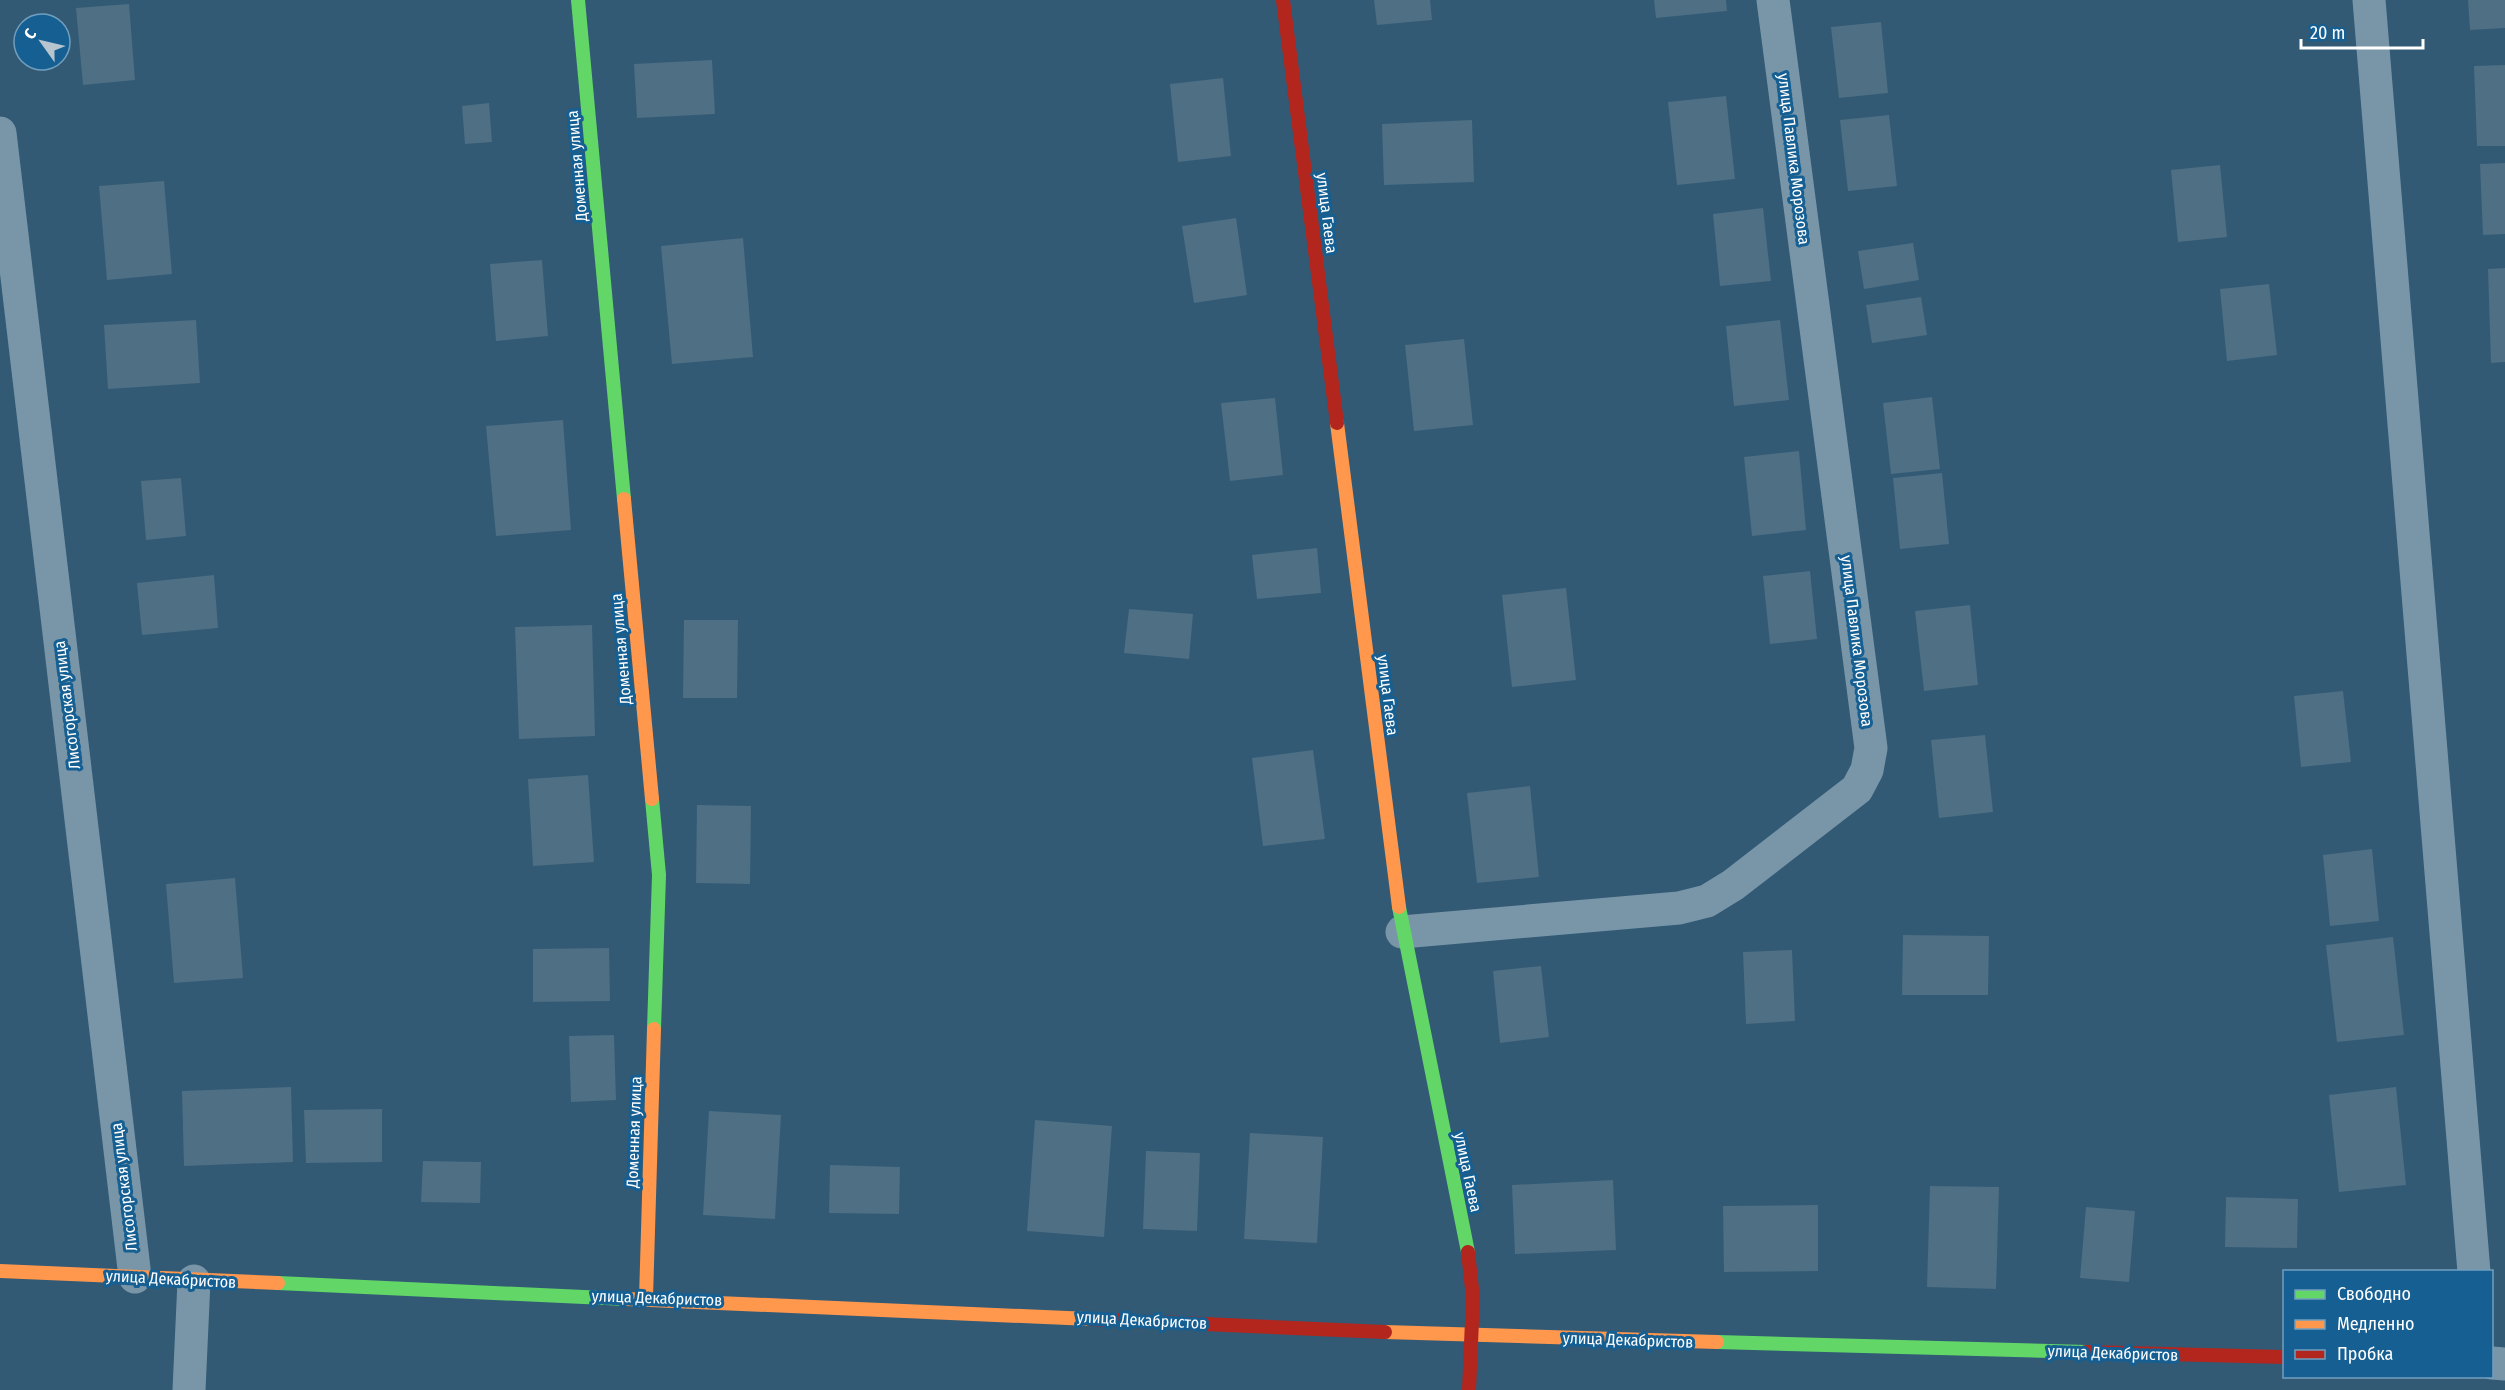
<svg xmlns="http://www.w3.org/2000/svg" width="2505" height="1390" font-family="'Fira Sans Condensed',sans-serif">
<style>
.building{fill:#4e6f84}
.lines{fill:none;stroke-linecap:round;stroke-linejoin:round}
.street{stroke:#7996a8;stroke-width:33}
.fast{stroke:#63d668;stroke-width:14}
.slow{stroke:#ff974d;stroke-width:14}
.jam{stroke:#b3261e;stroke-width:14}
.labels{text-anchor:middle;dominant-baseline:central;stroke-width:6;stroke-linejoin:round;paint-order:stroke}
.street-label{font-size:16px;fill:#fff;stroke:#155f92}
</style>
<rect width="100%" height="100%" fill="#325a75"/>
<path class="building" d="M1374 0H1430L1432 20 1377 25Z
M1654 0H1726L1727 11 1656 18Z
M2468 0H2505V28L2470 30Z
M129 4 135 80 83 85 76 8Z
M1881 22 1888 93 1839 98 1831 27Z
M712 60 715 114 637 118 634 64Z
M2505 65V146H2477L2474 66Z
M1223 78 1231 156 1178 162 1170 84Z
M1726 96 1735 179 1677 185 1668 102Z
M489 103 492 142 465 144 462 106Z
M1889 115 1897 186 1848 191 1840 120Z
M1472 120 1474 182 1384 185 1382 124Z
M2505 163V234L2483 235 2480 164Z
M2220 165 2227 237 2178 242 2171 170Z
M164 181 172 274 107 280 99 186Z
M1763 208 1771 281 1720 286 1713 214Z
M1236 218 1247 295 1194 303 1182 226Z
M743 238 753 357 672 364 661 246Z
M1913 243 1919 280 1864 289 1858 251Z
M542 260 548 336 496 341 490 264Z
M2505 268V362L2491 363 2488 269Z
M2269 284 2277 355 2227 361 2220 289Z
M1921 297 1927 335 1872 343 1866 305Z
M196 320 200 383 108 389 104 325Z
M1780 320 1789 400 1734 406 1726 326Z
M1464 339 1473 425 1414 431 1405 345Z
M1932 397 1940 469 1891 474 1883 403Z
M1275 398 1283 475 1230 481 1221 403Z
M563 420 571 530 496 536 486 426Z
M1799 451 1806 530 1752 536 1744 457Z
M1942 473 1949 544 1900 549 1893 478Z
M181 478 186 536 146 540 141 481Z
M1317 548 1321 593 1257 599 1252 555Z
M1810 571 1817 639 1770 644 1763 576Z
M214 575 218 628 142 635 137 583Z
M1566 588 1576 680 1512 687 1502 595Z
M1970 605 1978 685 1924 691 1915 611Z
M1129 609 1193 614 1189 659 1124 653Z
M684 620H738L737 698H683Z
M592 625 595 736 519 739 515 627Z
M2343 691 2351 762 2301 767 2294 696Z
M1985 735 1993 812 1939 818 1931 740Z
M1313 750 1325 839 1263 846 1252 758Z
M588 775 594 862 533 866 528 779Z
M1530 786 1539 877 1477 883 1467 793Z
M697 805 751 806 750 884 696 883Z
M2372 849 2379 921 2330 926 2323 855Z
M235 878 243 978 174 983 166 884Z
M1903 935 1989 936 1988 995H1902Z
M2393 937 2404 1035 2337 1042 2326 945Z
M609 948 610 1001 533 1002V949Z
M1792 950 1795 1021 1746 1024 1743 952Z
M1541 966 1549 1037 1500 1043 1493 971Z
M614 1035 616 1100 571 1102 569 1036Z
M291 1087 293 1162 184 1166 182 1091Z
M2396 1087 2406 1185 2339 1192 2329 1095Z
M382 1109V1162L306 1163 304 1110Z
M709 1111 781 1115 775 1219 703 1215Z
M1035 1120 1112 1126 1104 1237 1027 1231Z
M1250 1133 1323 1137 1317 1243 1244 1239Z
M1146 1151 1200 1153 1197 1231 1143 1229Z
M423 1161 481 1162 480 1203 421 1202Z
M830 1165 900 1167 899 1214 829 1213Z
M1613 1180 1616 1250 1515 1254 1512 1185Z
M1930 1186 1999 1187 1996 1289 1927 1287Z
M2226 1197 2298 1199 2297 1248 2225 1247Z
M1818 1205V1271L1724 1272 1723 1206Z
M2086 1207 2135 1211 2129 1282 2080 1278Z"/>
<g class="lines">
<path class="street" d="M2369 0 2474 1272
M0 133 135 1277
M1402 932 1679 908 1707 901 1733 885 1857 789 1867 770 1871 748 1773 0
M2492 1363 2505 1364
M189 1390 194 1281"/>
<path class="fast" d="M578 0 624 499
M652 799 659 875 654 1029
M1399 907 1468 1252
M278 1283 627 1299
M1717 1342 2086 1352"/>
<path class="slow" d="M1337 423 1399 907
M624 499 652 799
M0 1271 278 1283
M646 1298 654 1029
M627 1299 1090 1319
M1385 1332 1717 1342"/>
<path class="jam" d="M1283 0 1337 423
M1468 1252 1473 1298 1469 1390
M1090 1319 1385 1332
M2086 1352 2284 1357"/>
</g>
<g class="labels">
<g class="street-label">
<text transform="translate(1794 159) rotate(83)">улица Павлика Морозова</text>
<text transform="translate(577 166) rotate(-95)">Доменная улица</text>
<text transform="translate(1327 213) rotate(83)">улица Гаева</text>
<text transform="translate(1857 641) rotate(83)">улица Павлика Морозова</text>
<text transform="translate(621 649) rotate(-95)">Доменная улица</text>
<text transform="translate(1388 695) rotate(83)">улица Гаева</text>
<text transform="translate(67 705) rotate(-97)">Лисогорская улица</text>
<text transform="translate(634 1132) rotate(-88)">Доменная улица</text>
<text transform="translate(1468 1172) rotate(78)">улица Гаева</text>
<text transform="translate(124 1187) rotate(-97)">Лисогорская улица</text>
<text transform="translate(171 1279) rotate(3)">улица Декабристов</text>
<text transform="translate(657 1298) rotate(2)">улица Декабристов</text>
<text transform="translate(1142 1320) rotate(3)">улица Декабристов</text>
<text transform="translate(1628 1340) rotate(2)">улица Декабристов</text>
<text transform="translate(2113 1353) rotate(2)">улица Декабристов</text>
</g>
</g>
<rect x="2283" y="1270" width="210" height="108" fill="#155f92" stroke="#739fbe" stroke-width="1.5"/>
<rect x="2295" y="1290" width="30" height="9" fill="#63d668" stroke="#739fbe" stroke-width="1.5"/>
<text x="2337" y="1300" font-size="18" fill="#ffffff">Свободно</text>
<rect x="2295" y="1320" width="30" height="9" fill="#ff974d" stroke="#739fbe" stroke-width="1.5"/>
<text x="2337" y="1330" font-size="18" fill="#ffffff">Медленно</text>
<rect x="2295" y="1350" width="30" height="9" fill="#b3261e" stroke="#739fbe" stroke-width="1.5"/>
<text x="2337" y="1360" font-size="18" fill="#ffffff">Пробка</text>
<g transform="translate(42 42) rotate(304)"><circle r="28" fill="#155f92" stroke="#739fbe" stroke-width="1.5"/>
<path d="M0-4.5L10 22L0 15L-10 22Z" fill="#b7c5cf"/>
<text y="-9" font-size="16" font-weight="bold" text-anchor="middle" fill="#ffffff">С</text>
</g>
<path d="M2301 39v9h122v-9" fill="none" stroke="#ffffff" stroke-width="3"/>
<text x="2310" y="39" font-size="18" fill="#ffffff" stroke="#155f92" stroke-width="4.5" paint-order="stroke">20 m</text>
</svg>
